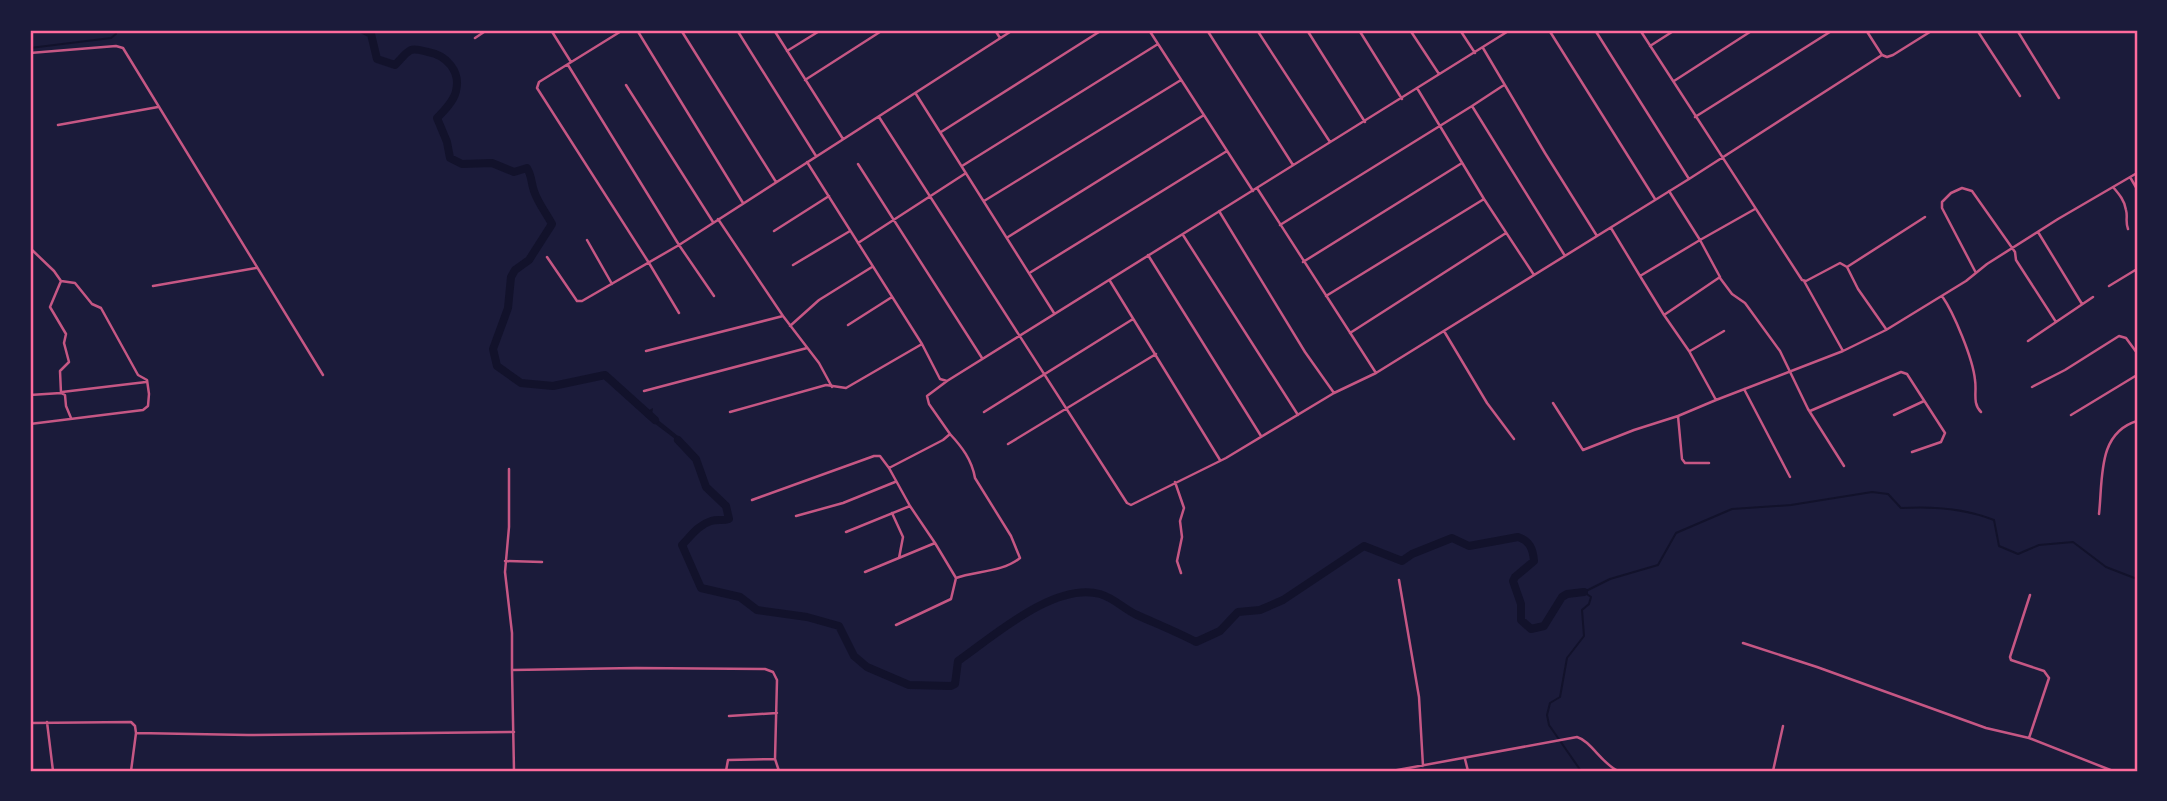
<svg xmlns="http://www.w3.org/2000/svg" width="2167" height="801" font-family="'Golos Text',sans-serif">
<style>
.water{fill:#12122b}
.lines{fill:none;stroke-linecap:round;stroke-linejoin:round}
.stream{stroke:#12122b;stroke-width:2}
.river{stroke:#12122b;stroke-width:8}
.minor{stroke:#c65784;stroke-width:2.5}
.neatline{fill:none;stroke:#ff6b9d;stroke-width:2.5}
</style>
<rect width="100%" height="100%" fill="#1b1b3a"/>
<path class="water" d="M653 408 652 415 678 436 696 459 683 445 646 417 649 410Z"/>
<g class="lines">
<path class="stream" d="M30 48 111 38 116 34 115 30
M1581 771 1549 725 1547 715 1550 703 1560 697 1567 658 1584 636 1582 610 1589 604 1591 597 1584 592 1610 579 1658 565 1676 533 1732 509 1791 505 1872 492 1888 494 1901 508C1933 506 1964 508 1994 520L1999 546 2018 554 2039 545 2073 542 2106 567 2137 579"/>
<path class="river" d="M363 30 371 34 377 59 395 65C400 60 406 52 411 50 416 48 423 51 428 52 446 55 461 71 456 91 454 101 444 111 437 118L447 142 450 158 462 164 492 163 514 172 527 168C532 176 531 183 534 191 538 203 546 213 552 224L529 260 515 270 511 277 508 308 493 349 497 366 521 383 553 386 605 375 655 420
M678 440 696 459 706 487 726 506 729 519C723 521 717 519 711 521 698 525 691 536 682 545L701 588 740 597 757 610 807 617 839 626 854 656 867 667 909 685 951 686 955 684 958 661C994 636 1054 582 1100 594 1114 598 1124 609 1137 615 1157 624 1177 632 1196 642L1220 631 1238 612 1260 610 1283 600 1364 546 1402 561 1412 554 1452 538 1469 546 1518 537C1530 541 1533 549 1534 561L1515 577 1513 581 1521 604V620L1531 629 1544 626 1562 597 1567 594 1584 592"/>
<path class="minor" d="M551 30 571 62
M623 30 539 82 537 88 649 263 679 313
M637 30 743 203
M681 30 776 182
M737 30 816 156
M774 30 843 139
M995 30 1000 38
M1149 30 1253 191
M1207 30 1293 165
M1257 30 1330 142
M1307 30 1365 122
M1359 30 1402 99
M1410 30 1439 74
M1460 30 1475 53
M1549 30 1655 199
M1595 30 1689 179
M1640 30 1802 280 1806 281 1840 263 1847 267 1925 217
M1866 30 1882 55
M1977 30 2020 96
M2017 30 2059 98
M475 38 487 30
M1650 46 1675 30
M1483 48 1545 153 1597 236
M787 51 821 30
M30 53 116 46 123 48 323 375
M568 65 679 245 714 296
M805 80 883 30
M1674 81 1753 30
M626 85 713 222
M1504 85 1472 106 1565 256
M1417 88 1484 199 1534 275
M916 94 1054 313
M879 117 1127 503 1131 505 1226 458 1334 393 1376 373 1689 179 1882 55 1887 57 1893 55 1933 30
M1695 117 1833 30
M58 125 158 107
M941 132 1102 30
M807 162 922 344 940 379 947 381 1510 30
M858 164 982 358
M962 166 1158 44
M2130 177 2137 189
M2113 187C2119 194 2125 201 2126 210 2128 217 2125 221 2128 229
M1257 188 1376 373
M984 201 1181 80
M1219 211 1305 352 1334 393
M718 219 783 316 819 363 832 387
M1280 225 1472 106
M1611 228 1640 276 1700 240 1669 191
M774 231 829 196
M2038 232 2082 304
M1183 235 1298 415
M1008 237 1204 115
M587 240 612 284
M858 243 966 173
M30 248 54 271 61 281 75 283 92 304 101 308 138 375 147 380 149 394 148 406 143 410 30 424
M1148 255 1261 436
M547 257 577 301H582L679 245 1013 30
M1303 262 1462 163
M793 265 850 231
M1847 267 1858 289 1886 329
M1031 272 1227 151
M1976 273 1942 208V202L1951 193 1962 188 1972 191 2015 252 2016 260 2056 322
M1640 276 1664 315
M1720 278 1732 294 1745 303 1780 351 1808 409 1844 466
M61 281 50 307 66 334 64 343 69 362 60 371 61 393 65 395 66 406 71 418
M1110 281 1220 460
M1804 281 1843 351
M153 286 256 268
M2109 286 2137 269
M1326 296 1484 199
M1942 296C1954 313 1973 359 1975 380 1977 392 1972 403 1981 412
M848 325 892 297
M790 326 819 300 872 267
M1444 331 1487 403 1514 439
M1350 333 1506 233
M2028 341 2093 297
M646 351 783 316
M1690 351 1724 331
M2032 387 2065 370 2119 336 2126 338 2137 353
M1744 389 1790 477
M644 391 807 348
M62 392 146 382
M30 395 61 393
M1716 400 1843 351 1886 330 1966 281 1987 264 2058 219 2137 173
M1553 403 1583 450 1634 430 1678 416
M1810 411 1901 372 1907 374 1945 433 1941 442 1912 452
M730 412 826 385 846 388 922 344
M984 412 1133 319
M1894 415 1924 401
M2071 415 2137 375
M1008 444 1156 354
M1709 463H1685L1682 459 1678 416 1716 400 1689 351 1664 315 1720 277 1700 240 1755 209
M509 469V527L505 572 512 633V670
M1175 482 1184 508 1180 521 1182 537 1177 561 1181 573
M752 500 874 456H880L889 468
M892 513 903 537 899 558
M2099 514C2103 479 2097 433 2137 421
M796 516 843 503 895 482
M846 532 910 506
M935 543 956 578
M505 561 542 562
M865 572 935 543 910 506 889 468 943 440 950 434 929 404 927 396 947 381
M1399 580 1419 697 1423 766
M896 625 951 599 956 578C976 571 1003 572 1020 558L1011 536 975 478C972 460 962 447 950 434
M1743 643 1817 667 1986 728 2029 738 2113 771
M729 716 777 713
M47 722 53 771
M30 723 131 722 135 726 136 733 131 771
M136 733 248 735 514 732
M2029 738 2049 678 2044 671 2011 660 2010 657 2030 595
M1465 759 1468 771
M514 771 512 670 636 668 765 669 773 672 777 680 775 759 779 771
M726 771 728 760 775 759
M1392 771 1577 737C1591 741 1601 763 1618 771
M1773 771 1783 726"/>
</g>
<rect width="2167" height="801" fill="none" stroke="#1b1b3a" stroke-width="63"/>
<rect x="32" y="32" width="2104" height="738" class="neatline"/>
</svg>
